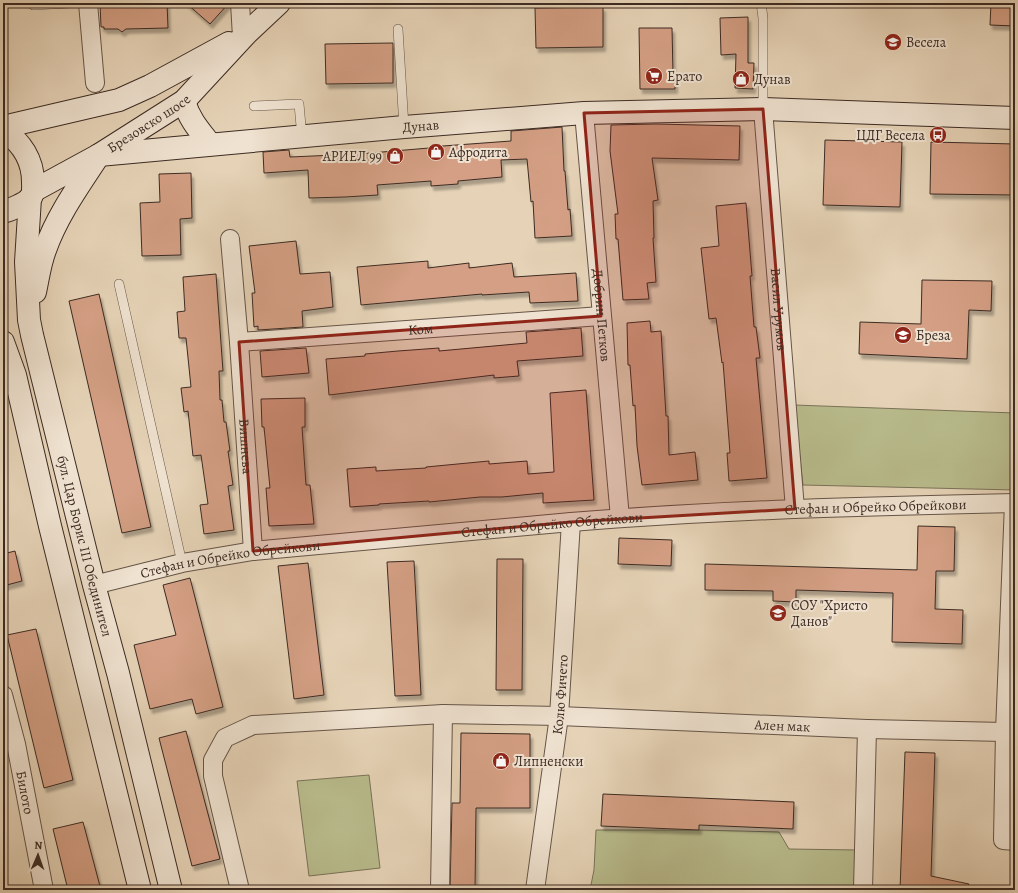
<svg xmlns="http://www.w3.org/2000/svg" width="1018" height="893" font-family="Alegreya,serif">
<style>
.green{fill:#b8bb8c;stroke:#7a7358}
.building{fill:#d49f84;stroke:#3c2b23;filter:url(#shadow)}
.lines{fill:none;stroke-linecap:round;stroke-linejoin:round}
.lane-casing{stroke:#665548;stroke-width:10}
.street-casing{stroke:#665548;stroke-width:20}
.secondary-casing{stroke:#3c2b23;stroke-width:24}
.lane{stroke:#efe2d0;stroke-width:9}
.street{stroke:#efe2d0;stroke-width:18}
.secondary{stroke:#efe2d0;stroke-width:22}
.marked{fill:#8f2418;fill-opacity:0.2;stroke:#8f2418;stroke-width:3;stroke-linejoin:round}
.labels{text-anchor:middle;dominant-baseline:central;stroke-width:4;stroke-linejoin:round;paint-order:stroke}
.poi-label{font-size:14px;fill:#3c2b23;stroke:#efe2d0;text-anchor:start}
.street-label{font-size:14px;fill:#3c2b23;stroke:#efe2d0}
</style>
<defs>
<filter id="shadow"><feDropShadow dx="2.5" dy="4.5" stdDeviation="1" flood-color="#0004"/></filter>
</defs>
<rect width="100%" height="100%" fill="#e6d3b7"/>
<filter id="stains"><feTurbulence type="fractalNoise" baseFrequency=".005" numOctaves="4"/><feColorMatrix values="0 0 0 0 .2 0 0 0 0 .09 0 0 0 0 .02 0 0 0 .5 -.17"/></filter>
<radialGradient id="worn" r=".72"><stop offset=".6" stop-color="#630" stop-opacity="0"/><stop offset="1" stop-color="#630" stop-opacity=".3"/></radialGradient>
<path class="green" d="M794 405 1015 413V490L803 485Z
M369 775 380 868 309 876 297 781Z
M596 830H699L779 832 789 849 857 850V890H590L594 870Z"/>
<path class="building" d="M100 3H167L168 28 126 29 122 32 118 29H104V27H101Z
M186 3H229L210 24Z
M991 3H1015V26L990 25Z
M603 7V47L536 48 535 8Z
M748 17V63H754L753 89 735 88 736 54 721 55 720 18Z
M639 28H672L673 74H675V89H640Z
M393 43V83L326 84 325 44Z
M656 124 740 126 739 160 652 158 658 200 653 201 654 238H653L656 282 647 283 649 299 623 300 618 239H616L615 214H618L610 151 611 125Z
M562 127 564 171H565L568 210 570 209 572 236 535 238 533 201 531 202 527 159 501 160 502 177 458 181V184L431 186V181L377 185 378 195 345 197 309 198 308 170 264 173 263 152 289 150 290 157 335 155V156L429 148V147L511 141V131Z
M825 140 902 142 900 207 823 205Z
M931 142 1015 144V195L930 194Z
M191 173 192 218 180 219 181 255 142 256 140 203 160 202 159 174Z
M746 203 752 276H750L754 327H756L760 358H756L767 478 729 481 727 453H730L723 362 722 363 716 318 709 319 701 248 719 246 716 206Z
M296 241 300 274 330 272 333 307 302 311 303 327 258 330V326L254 327 252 293H255L249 246Z
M428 261V268L469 263V268L512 263 514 277 576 273 578 301 530 303 529 292 482 295V294L361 305 357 267Z
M216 274 223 371H219L220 400H222L224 422H226L230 451H228L233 485 228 486 234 530 204 534 200 505 208 504 201 455 193 456 188 411 184 412 181 388 191 387 186 338H179L177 312 185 311 183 277Z
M922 280 992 281 991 311 969 310 967 359 859 354 860 322 921 324Z
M99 294 151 527 122 533 69 301Z
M650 321 651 332 661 331 666 416H668L669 455 695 452 698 480 642 485 637 446 635 405 633 406 630 365H628L627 323Z
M581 328 583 356 517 361 519 376 494 378V375L329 395 326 359 365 356V354L398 351 439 348V351L527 343 526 332Z
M306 348 309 373 262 377 260 351Z
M586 390 594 500 543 503V493L502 497H480L429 502V501L379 504V505L350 507 347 469 376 467V471L426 468V467L489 461V464L527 461 528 474 554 472 550 393Z
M305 398V427H302L306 485H310L314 524 269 526 266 488H270L264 427H262L261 399Z
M918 526 955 527 954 571H936L935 609 963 610 962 644 892 642 893 593 796 590V602L773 601V591L705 590V564L917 570Z
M619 538 672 540 671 566 618 564Z
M15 551 22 581 3 586V554Z
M497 559H523L522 690H496Z
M414 561 421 695 395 696 387 562Z
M308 563 324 695 294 699 278 566Z
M190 578 223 707 196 714 192 699 150 709 134 645 176 635 163 585Z
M36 629 73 780 44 788 7 635Z
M186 731 220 859 192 866 159 738Z
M461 733 530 734V808H476L475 890H450L452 803H460Z
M905 752 935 753 931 876 969 884 968 890H900Z
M603 794 794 802 793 829 699 825V830L601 826Z
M83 822 101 890H68L53 829Z"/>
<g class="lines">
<defs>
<path id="lane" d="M761 3 763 18V109
M33 5 71 3
M398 29 404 127
M254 106 299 104 302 137
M119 284 182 563"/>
<g id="street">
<path d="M88 3 95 83"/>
<path d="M240 3 242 37"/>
<path id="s1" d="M763 109 795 509"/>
<path id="s2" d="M584 113 620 518"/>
<path id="s3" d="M230 239 239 342 253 551"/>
<path id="s4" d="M239 342 601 316"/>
<path d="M1014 503 1005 732 1003 840 1015 841"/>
<path id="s5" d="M94 585 182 563 253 551 571 522C719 510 867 506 1015 503"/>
<path id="s6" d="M3 695 16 744 44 890"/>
<path id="s7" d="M240 890 213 776V760L225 738 253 725 443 714 559 716 867 729 1005 732"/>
<path d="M440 890 443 714"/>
<path id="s8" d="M535 890 559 716 571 522"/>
<path d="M863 890 867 729"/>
</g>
<g id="secondary">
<path d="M184 101C189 119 199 130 210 144"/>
<path d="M3 127 119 100 150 86 229 43"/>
<path d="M3 130C21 142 33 160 33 182 33 187 34 193 31 197 27 203 10 210 3 212"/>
<path id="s9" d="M99 155 404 127 584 113 763 109 1015 118"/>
<path id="s10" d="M33 191 99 155 184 101 246 34 279 3"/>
<path id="s11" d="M30 198 26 262 29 320 32 335 94 585 118 673 171 890"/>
<path d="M35 292C38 278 40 263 45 250 57 216 78 187 97 158"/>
<path d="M3 342 15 375 50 526 140 890"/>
</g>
</defs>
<use href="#lane" class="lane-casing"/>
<use href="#street" class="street-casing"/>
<use href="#secondary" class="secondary-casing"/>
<use href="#lane" class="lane"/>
<use href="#street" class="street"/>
<use href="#secondary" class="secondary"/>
</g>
<path class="marked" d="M763 109 795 509 571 522 253 551 239 342 601 316 584 113Z"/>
<defs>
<symbol id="school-disc" viewBox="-11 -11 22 22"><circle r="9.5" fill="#8f2418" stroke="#efe2d0"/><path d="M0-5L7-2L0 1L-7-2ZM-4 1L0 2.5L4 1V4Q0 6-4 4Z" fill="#fff"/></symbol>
<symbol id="supermarket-disc" viewBox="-11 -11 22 22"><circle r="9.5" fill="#8f2418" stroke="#efe2d0"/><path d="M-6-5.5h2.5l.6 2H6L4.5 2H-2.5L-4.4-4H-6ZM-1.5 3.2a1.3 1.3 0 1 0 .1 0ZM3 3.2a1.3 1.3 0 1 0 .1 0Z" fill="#fff"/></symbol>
<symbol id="shop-disc" viewBox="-11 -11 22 22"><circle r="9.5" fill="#8f2418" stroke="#efe2d0"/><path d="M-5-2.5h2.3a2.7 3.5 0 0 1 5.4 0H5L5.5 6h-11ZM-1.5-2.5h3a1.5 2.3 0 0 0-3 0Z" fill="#fff"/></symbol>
<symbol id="bus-disc" viewBox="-11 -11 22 22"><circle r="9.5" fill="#8f2418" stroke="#efe2d0"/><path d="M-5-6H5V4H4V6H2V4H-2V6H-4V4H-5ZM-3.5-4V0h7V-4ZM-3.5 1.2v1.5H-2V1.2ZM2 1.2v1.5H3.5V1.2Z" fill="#fff"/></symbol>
</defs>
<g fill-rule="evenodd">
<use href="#school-disc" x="883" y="32" width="20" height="20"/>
<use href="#supermarket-disc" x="644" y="66" width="20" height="20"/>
<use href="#shop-disc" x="731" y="69" width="20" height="20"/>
<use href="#bus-disc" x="928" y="125" width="20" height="20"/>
<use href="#shop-disc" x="426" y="142" width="20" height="20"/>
<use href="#shop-disc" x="385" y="146" width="20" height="20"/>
<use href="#school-disc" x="893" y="325" width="20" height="20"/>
<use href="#school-disc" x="768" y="603" width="20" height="20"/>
<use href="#shop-disc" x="491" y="751" width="20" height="20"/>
</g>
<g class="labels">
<g class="poi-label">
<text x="906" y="42">Весела</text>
<text x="667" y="76">Ерато</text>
<text x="754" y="79">Дунав</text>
<text x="925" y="135" text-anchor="end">ЦДГ Весела</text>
<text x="449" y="152">Афродита</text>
<text x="382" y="156" text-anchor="end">АРИЕЛ 99</text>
<text x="916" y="335">Бреза</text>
<text x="791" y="605">СОУ "Христо<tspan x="791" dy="16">Данов"</tspan></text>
<text x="514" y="761">Липненски</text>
</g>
<g class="street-label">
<text stroke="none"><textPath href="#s10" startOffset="134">Брезовско шосе</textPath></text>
<text stroke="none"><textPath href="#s9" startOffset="323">Дунав</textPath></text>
<text stroke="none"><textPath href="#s1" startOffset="201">Васил Урумов</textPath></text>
<text stroke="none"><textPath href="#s2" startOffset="203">Добрин Петков</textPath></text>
<text stroke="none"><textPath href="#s4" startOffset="182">Ком</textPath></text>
<text stroke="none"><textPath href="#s3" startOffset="208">Вишнева</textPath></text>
<text stroke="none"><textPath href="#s5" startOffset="787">Стефан и Обрейко Обрейкови</textPath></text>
<text stroke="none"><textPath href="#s5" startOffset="463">Стефан и Обрейко Обрейкови</textPath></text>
<text stroke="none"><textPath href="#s11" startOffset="355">бул. Цар Борис III Обединител</textPath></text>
<text stroke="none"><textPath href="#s5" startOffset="139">Стефан и Обрейко Обрейкови</textPath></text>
<text stroke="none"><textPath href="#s8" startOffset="197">Колю Фичето</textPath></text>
<text stroke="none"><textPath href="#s7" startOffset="719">Ален мак</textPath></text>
<text stroke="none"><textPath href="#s6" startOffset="100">Билото</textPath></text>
</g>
</g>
<rect width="1018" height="893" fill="none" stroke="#e6d3b7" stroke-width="16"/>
<rect x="4" y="4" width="1010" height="885" fill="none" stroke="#3c2b23" stroke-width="2"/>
<rect x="8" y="8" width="1002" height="877" fill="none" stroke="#3c2b23"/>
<g transform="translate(38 855) rotate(2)" stroke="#efe2d0" stroke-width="3" paint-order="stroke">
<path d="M0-3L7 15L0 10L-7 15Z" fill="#3c2b23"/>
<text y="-6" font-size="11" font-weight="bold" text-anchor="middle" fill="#3c2b23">N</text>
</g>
<rect width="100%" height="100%" filter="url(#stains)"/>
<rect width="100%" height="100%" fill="url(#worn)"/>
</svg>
